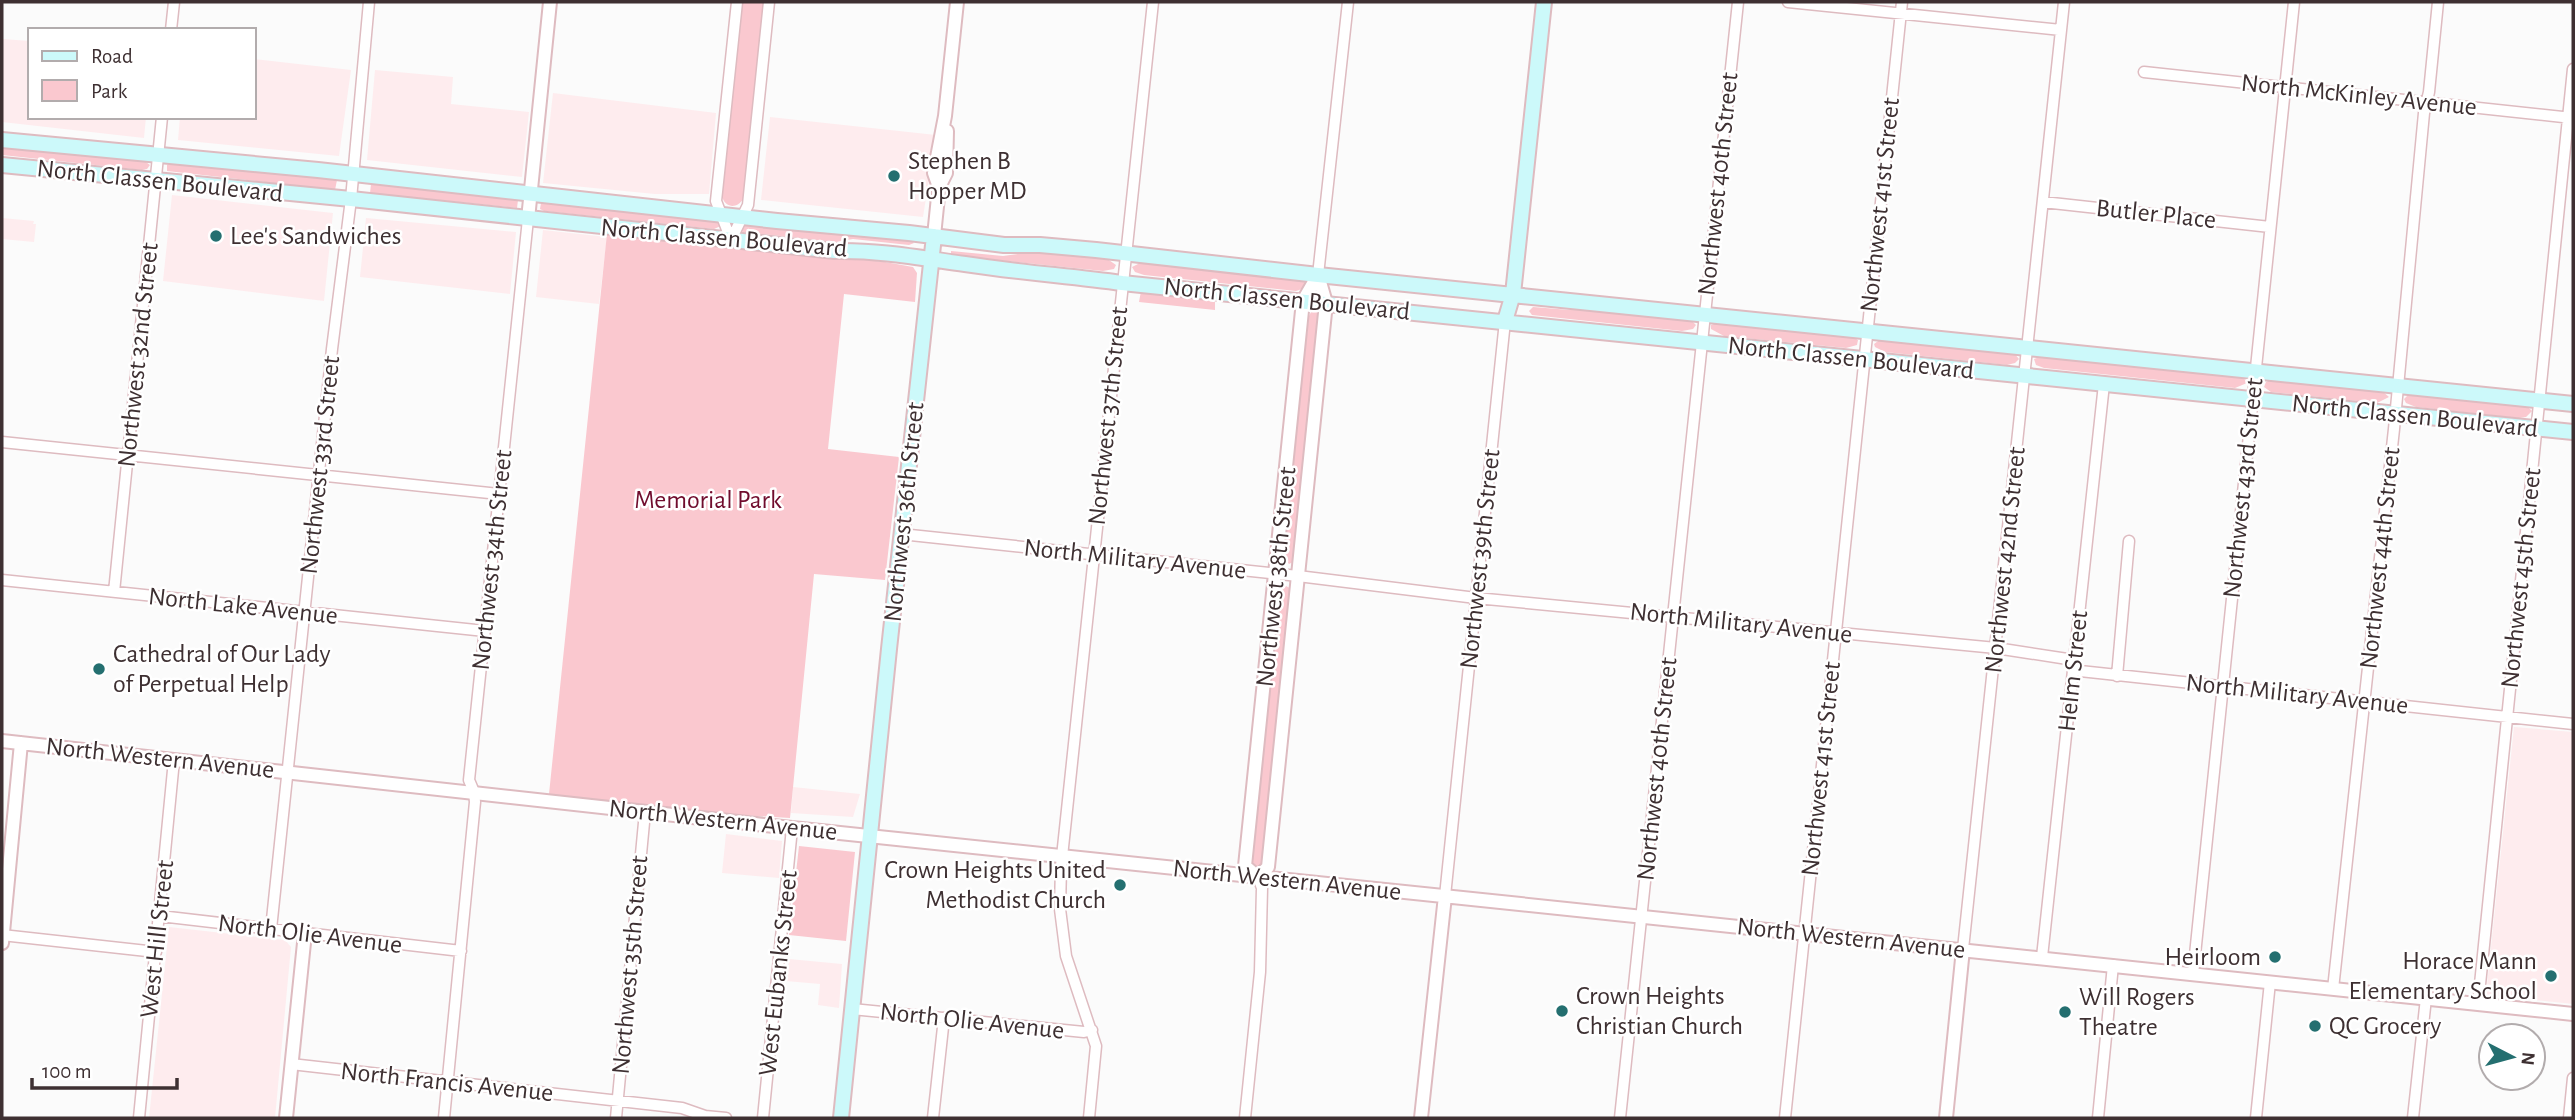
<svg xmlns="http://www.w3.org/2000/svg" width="2575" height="1120" font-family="'Alegreya Sans',sans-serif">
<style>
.built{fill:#feecee}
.green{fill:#fac8cf}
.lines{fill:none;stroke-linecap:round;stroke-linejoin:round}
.minor-casing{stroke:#debbc0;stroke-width:13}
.tertiary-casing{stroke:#debbc0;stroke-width:16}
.secondary-casing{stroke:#debbc0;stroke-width:18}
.minor{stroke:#fff;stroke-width:10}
.tertiary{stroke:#fff;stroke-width:12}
.secondary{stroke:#ccf9fa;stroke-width:14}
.poi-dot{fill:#246f70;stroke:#fff;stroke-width:2.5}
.labels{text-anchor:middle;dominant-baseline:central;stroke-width:5;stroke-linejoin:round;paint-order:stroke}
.street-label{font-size:26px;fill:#3e3032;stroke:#fff}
.poi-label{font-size:26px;fill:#3e3032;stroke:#fff;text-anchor:start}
.park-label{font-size:26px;fill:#700c2d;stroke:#fff}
</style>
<rect width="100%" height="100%" fill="#fbfbfb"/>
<path class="built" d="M2 39 30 41V117H146L144 138 2 122Z
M254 59 351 70 339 156 178 140 180 117H254Z
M375 70 453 77 451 104 529 112 522 177 367 160Z
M553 93 716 113 709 194H655L543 183Z
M770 117 936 135 923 217 761 200Z
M172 195 333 213 324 301 163 281Z
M2 218 34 221 33 224H36L34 242 2 239Z
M366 218 516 232 510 294 360 277Z
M543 230 607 237 599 304 536 297Z
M2514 727 2573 732V1004L2486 995Z
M793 787 860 794 853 817 791 813Z
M726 834 782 841 779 878 722 873Z
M169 927 285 940 291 947 275 1118H149Z
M789 959 842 964 839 1008 818 1005 820 984 786 981Z"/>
<path class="green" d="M742 2H764L743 199C737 209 726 208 722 197Z
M2 146 143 160 150 165 147 169 142 170 2 155Z
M174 163 337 180 335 190 167 171V165Z
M371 184 513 199 518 200 517 208 370 193Z
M547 202 721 221 723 225 714 229 544 211 540 209 541 203Z
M742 224 911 240 914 243 909 245 853 239 836 242 743 232 740 231Z
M610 233 885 262 913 267 917 273 915 302 844 294 828 449 899 457 885 580 814 574 790 818 726 814 549 794 606 243 607 234Z
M951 251 1003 256 1039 251 1106 258 1116 265 1114 269 1103 271 968 257 951 254Z
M1142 262 1303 280 1306 284 1305 288 1296 291 1144 275 1135 272 1132 267Z
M1141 291 1215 299V310L1139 302Z
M1533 307 1570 310 1583 307 1690 319 1696 325 1693 329 1682 331 1532 315 1529 311Z
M1316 310 1321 314 1295 561 1289 564 1283 557 1309 316 1311 312Z
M1720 322 1849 335 1858 340 1857 345 1846 348 1724 336 1711 329V325Z
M1881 339 2014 353 2019 359 2015 363 2007 365 1885 352 1875 347 1874 344Z
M2045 355 2243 377 2247 383 2235 388 2044 368 2036 365 2034 359Z
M2273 379 2382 391 2389 397 2377 403 2271 392 2264 387 2266 382Z
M2415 394 2526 405 2532 411 2526 417 2519 418 2416 407 2406 403 2404 399 2407 396Z
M1286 586 1293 590 1264 864 1260 869H1255L1251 863 1280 591Z
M799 846 855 852 846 941 789 935Z"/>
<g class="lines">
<defs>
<path id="minor" d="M1788 2 2061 30
M171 30 174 2
M2144 72 2572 118
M2043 202 2270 227
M731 240 748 205 769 2
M731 240 716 201 737 2
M1318 275 1348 2
M2 442 499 494
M901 534 1298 576 1476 598 1996 648 2074 660 2080 671 2573 724
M2 580 485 631
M114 592 162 117
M2117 676 2129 541
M1445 896 1505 321
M160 916 461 951
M271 929 332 349 351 199 369 2
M2 935 156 952
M1963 949 2064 2
M2042 957 2104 384
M2193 974 2294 2
M2333 989 2394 429 2424 113 2429 92 2438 2
M2478 1004 2573 69
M852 1009 1084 1032 1092 1030
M291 1064 682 1108 705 1116 726 1118
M139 1118 174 760
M444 1118 475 802 474 792 469 780 528 219
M616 1118 645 812
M763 1118 792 828
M933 1118 944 1018
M1089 1118 1096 1046 1066 956 1060 909 1061 866 1153 2
M1245 1118 1260 972 1262 888 1258 877
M1620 1118 1738 2
M1785 1118 1902 2
M2098 1118 2113 965
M2256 1118 2270 982
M2413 1118 2426 998
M2569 1118 2573 1078"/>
<path id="tertiary" d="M939 187 934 173 945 116 957 2
M528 219 550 2
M934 236 939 187 946 173 947 131
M1318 275 1326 303 1268 867 1258 877 1245 866 1303 301Z
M2 741 792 828 2573 1014
M2 943 21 743
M286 1118 305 933
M1421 1118 1445 896
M1946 1118 1963 949"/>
<path id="secondary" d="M2 140 318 170 777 221 909 233 1004 245H1040L1096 250 1318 275 2573 404
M2 165 351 199 835 251C879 250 921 258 965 264 1017 272 1070 276 1122 283L2573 432
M1505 321 1513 294 1544 2
M841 1118 889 649 934 236"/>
</defs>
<use href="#minor" class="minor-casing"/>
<use href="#tertiary" class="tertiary-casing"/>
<use href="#secondary" class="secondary-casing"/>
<use href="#minor" class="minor"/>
<use href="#tertiary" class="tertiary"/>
<use href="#secondary" class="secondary"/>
</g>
<g class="poi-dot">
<circle cx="894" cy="176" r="7"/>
<circle cx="216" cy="236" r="7"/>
<circle cx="99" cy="669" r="7"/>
<circle cx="1120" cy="885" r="7"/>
<circle cx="2275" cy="957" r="7"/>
<circle cx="2551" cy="976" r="7"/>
<circle cx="1562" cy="1011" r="7"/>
<circle cx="2065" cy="1012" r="7"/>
<circle cx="2315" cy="1026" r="7"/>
</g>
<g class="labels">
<g class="street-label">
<text transform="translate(2359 95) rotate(6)">North McKinley Avenue</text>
<text transform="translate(160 181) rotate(6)">North Classen Boulevard</text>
<text transform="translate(1718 184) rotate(-84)">Northwest 40th Street</text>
<text transform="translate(1880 205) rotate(-84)">Northwest 41st Street</text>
<text transform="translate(2156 214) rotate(6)">Butler Place</text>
<text transform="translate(724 238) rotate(5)">North Classen Boulevard</text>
<text transform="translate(1287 299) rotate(6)">North Classen Boulevard</text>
<text transform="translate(138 355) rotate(-84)">Northwest 32nd Street</text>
<text transform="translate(1851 358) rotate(6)">North Classen Boulevard</text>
<text transform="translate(1108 416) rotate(-84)">Northwest 37th Street</text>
<text transform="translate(2415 416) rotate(6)">North Classen Boulevard</text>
<text transform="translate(320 465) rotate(-84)">Northwest 33rd Street</text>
<text transform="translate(2243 488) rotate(-84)">Northwest 43rd Street</text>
<text transform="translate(904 512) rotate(-84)">Northwest 36th Street</text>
<text transform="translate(2380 558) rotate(-84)">Northwest 44th Street</text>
<text transform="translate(1135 559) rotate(6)">North Military Avenue</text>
<text transform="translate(1480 559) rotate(-84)">Northwest 39th Street</text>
<text transform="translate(492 560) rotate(-84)">Northwest 34th Street</text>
<text transform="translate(2005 560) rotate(-84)">Northwest 42nd Street</text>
<text transform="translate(1276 577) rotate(-84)">Northwest 38th Street</text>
<text transform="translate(2521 578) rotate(-84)">Northwest 45th Street</text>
<text transform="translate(243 606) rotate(6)">North Lake Avenue</text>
<text transform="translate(1741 623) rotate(6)">North Military Avenue</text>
<text transform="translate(2073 671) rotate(-84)">Helm Street</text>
<text transform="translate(2297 694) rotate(6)">North Military Avenue</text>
<text transform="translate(160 758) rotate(6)">North Western Avenue</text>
<text transform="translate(1657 769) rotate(-84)">Northwest 40th Street</text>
<text transform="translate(1821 769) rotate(-84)">Northwest 41st Street</text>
<text transform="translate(723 820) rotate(6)">North Western Avenue</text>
<text transform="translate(1287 880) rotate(6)">North Western Avenue</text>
<text transform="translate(310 934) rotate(7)">North Olie Avenue</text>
<text transform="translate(1851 938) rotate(6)">North Western Avenue</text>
<text transform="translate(157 939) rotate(-84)">West Hill Street</text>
<text transform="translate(630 965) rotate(-85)">Northwest 35th Street</text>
<text transform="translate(778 973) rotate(-84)">West Eubanks Street</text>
<text transform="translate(972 1021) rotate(6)">North Olie Avenue</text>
<text transform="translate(447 1082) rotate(6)">North Francis Avenue</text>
</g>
<g class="poi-label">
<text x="908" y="161">Stephen B<tspan x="908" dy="30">Hopper MD</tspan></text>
<text x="230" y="236">Lee's Sandwiches</text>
<text x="113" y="654">Cathedral of Our Lady<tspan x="113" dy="30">of Perpetual Help</tspan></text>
<text x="1106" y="870" text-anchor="end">Crown Heights United<tspan x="1106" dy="30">Methodist Church</tspan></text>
<text x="2261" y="957" text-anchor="end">Heirloom</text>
<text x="2537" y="961" text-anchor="end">Horace Mann<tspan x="2537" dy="30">Elementary School</tspan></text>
<text x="1576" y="996">Crown Heights<tspan x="1576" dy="30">Christian Church</tspan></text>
<text x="2079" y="997">Will Rogers<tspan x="2079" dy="30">Theatre</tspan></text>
<text x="2329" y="1026">QC Grocery</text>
</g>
<g class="park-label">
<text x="708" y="500">Memorial Park</text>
</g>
</g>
<rect width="2575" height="1120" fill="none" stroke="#3e3032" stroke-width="7"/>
<rect x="28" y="28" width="228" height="91" fill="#ffffff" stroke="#b2acad" stroke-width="2"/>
<rect x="42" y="51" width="35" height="10" fill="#ccf9fa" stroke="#b2acad" stroke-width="2"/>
<text x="91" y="63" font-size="21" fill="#3e3032">Road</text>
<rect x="42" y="80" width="35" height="21" fill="#fac8cf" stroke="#b2acad" stroke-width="2"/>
<text x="91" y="98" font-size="21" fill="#3e3032">Park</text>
<g transform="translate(2512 1057) rotate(96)"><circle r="33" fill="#ffffff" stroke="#b2acad" stroke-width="2"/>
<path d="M0-5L12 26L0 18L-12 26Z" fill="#246f70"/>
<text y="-10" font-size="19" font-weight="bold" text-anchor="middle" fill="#3e3032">N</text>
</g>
<path d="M32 1078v10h145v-10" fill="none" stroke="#3e3032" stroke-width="3.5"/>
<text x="42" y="1078" font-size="21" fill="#3e3032" stroke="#ffffff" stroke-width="5" paint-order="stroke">100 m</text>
</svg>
